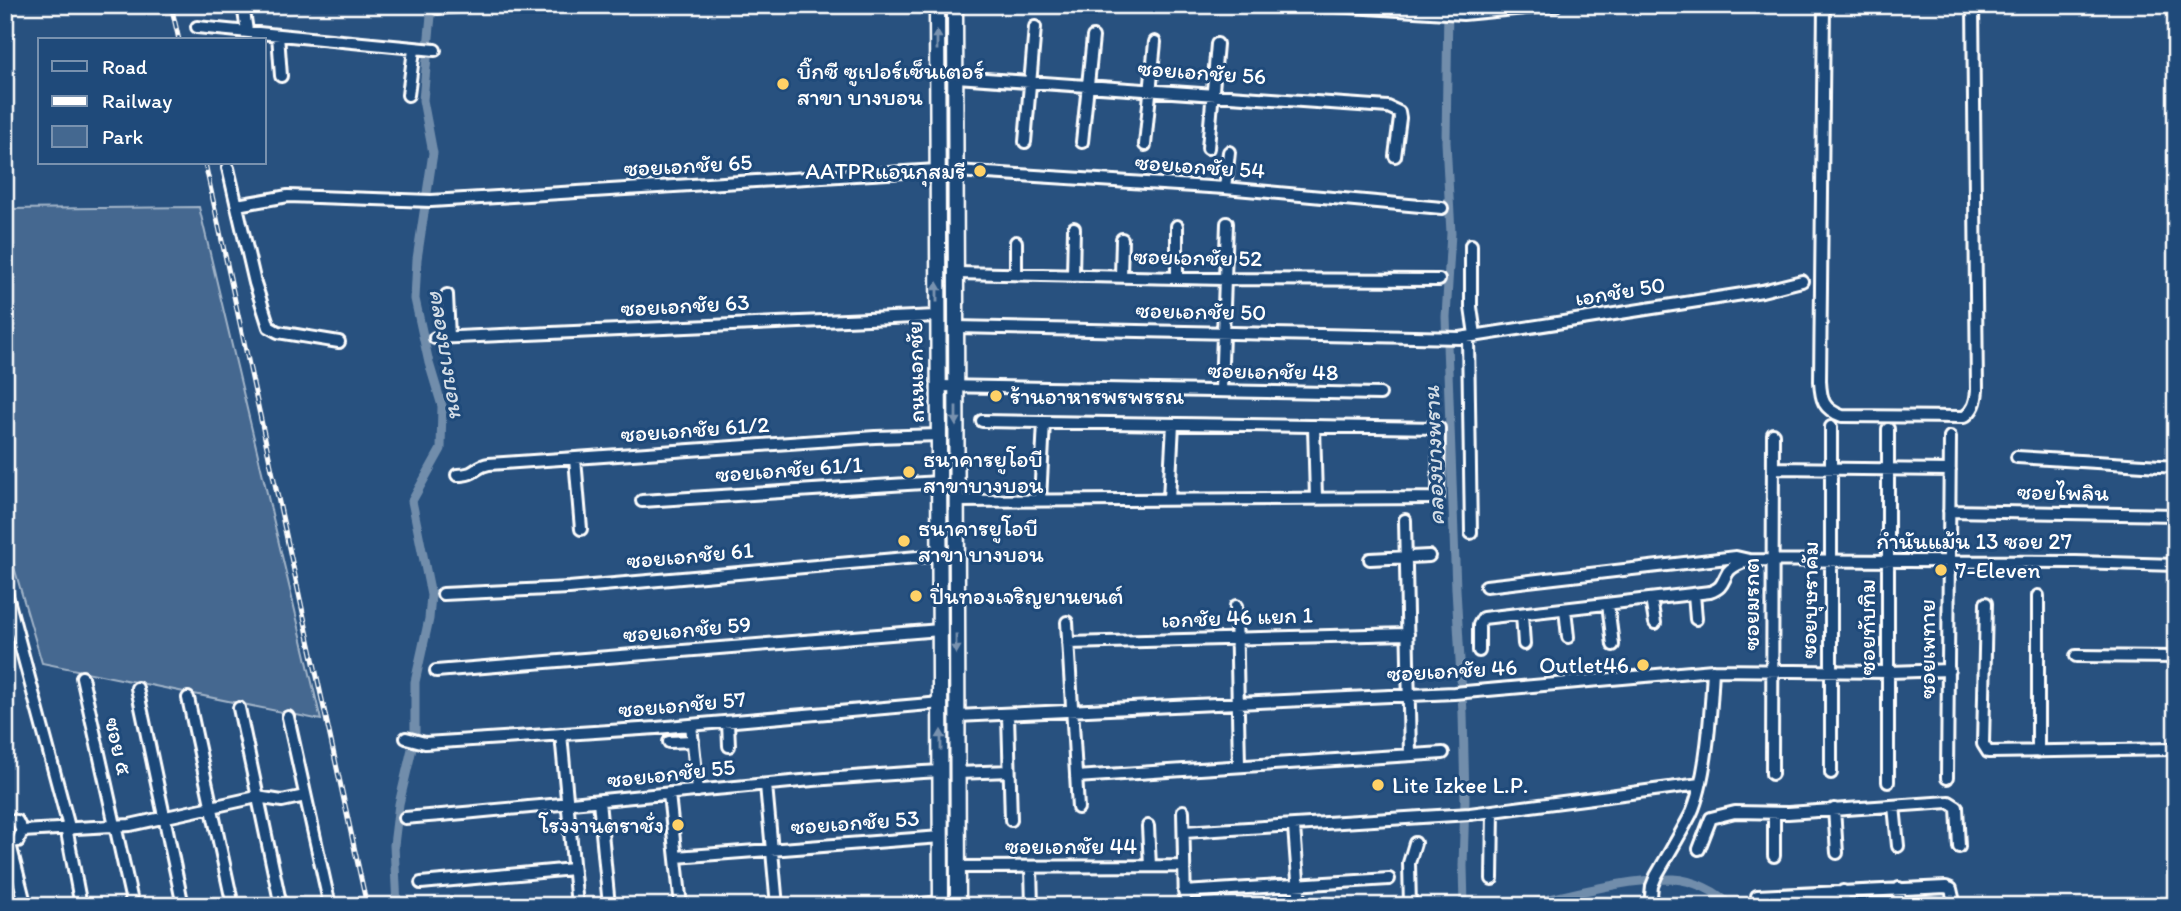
<svg xmlns="http://www.w3.org/2000/svg" width="2181" height="911" font-family="Itim,'Playpen Sans Thai',sans-serif">
<style>
.green{fill:#446890;stroke:#a2b4c8;stroke-width:2}
.lines{fill:none;stroke-linecap:round;stroke-linejoin:round}
.canal{stroke:#718dab;stroke-width:9}
.minor-casing{stroke:#fff;stroke-width:16}
.major-casing{stroke:#fff;stroke-width:19}
.minor{stroke:#1f4a7a;stroke-width:10}
.major{stroke:#1f4a7a;stroke-width:14}
.rail-casing{stroke:#fff;stroke-width:5}
.rail{stroke:#1f4a7a;stroke-width:2.5;stroke-dasharray:8;stroke-linecap:butt}
.oneway{fill:#7992af}
.poi-dot{fill:#ffd166;stroke:#1f4a7a;stroke-width:2.5}
.labels{text-anchor:middle;dominant-baseline:central;stroke-width:6;stroke-linejoin:round;paint-order:stroke}
.poi-label{font-size:23px;fill:#fff;stroke:#1f4a7a;text-anchor:start}
.street-label{font-size:23px;fill:#fff;stroke:#1f4a7a}
.water-label{font-size:24px;font-style:italic;fill:#d4dde6;stroke:#1f4a7a}
</style>
<rect width="100%" height="100%" fill="#28517f"/>
<filter id="ink" filterUnits="userSpaceOnUse"><feTurbulence type="fractalNoise" baseFrequency=".0143" numOctaves="2"/><feDisplacementMap in="SourceGraphic" scale="14" xChannelSelector="R" yChannelSelector="G"/><feConvolveMatrix kernelMatrix="1 2 1 2 8 2 1 2 1" color-interpolation-filters="sRGB"/></filter>
<g filter="url(#ink)">
<path class="green" d="M199 207 321 720 42 663 5 536V209Z"/>
<g class="lines">
<path class="canal" d="M1448 5 1446 142 1451 233 1446 317 1456 589 1463 713 1465 800 1463 866 1464 906
M397 906 394 845 399 804 415 736V682L429 619 431 595 412 501 441 449 442 406 429 363 415 299 417 259 433 153 423 100 432 5
M1518 906C1568 896 1621 879 1673 879 1692 880 1718 891 1730 906"/>
<defs>
<path id="minor" d="M243 5 247 31
M1318 5 1463 14 1556 5
M1824 5 1820 381C1821 400 1823 409 1842 416L1964 417C1974 410 1976 402 1977 390L1973 5
M438 8 470 5
M197 27 435 50
M278 35 281 76
M956 77 1388 107 1399 112 1400 118 1395 156
M408 95 414 50
M1025 142 1035 27
M1082 142 1093 37
M1145 145 1155 42
M1208 148 1217 44
M228 168 255 283 269 327 278 332 339 342
M956 171 1225 188 1442 208
M1225 188 1229 152
M237 205 288 196 431 201 937 170
M1471 245V307L1475 335
M956 273 1224 279 1439 280
M1016 274V242
M1073 276 1074 228
M1121 276 1122 239
M1177 277V226
M447 295 449 337
M955 327 1460 338 1762 291 1802 281
M1468 337 1471 533
M435 338 937 316
M939 386 1380 394
M1221 390 1227 223
M1314 426 1316 498
M2017 457 2176 467
M575 459 581 529
M1774 468 1950 470
M457 475C478 475 474 466 489 464L875 437 939 435
M1169 499 1173 424
M1040 500 1044 422
M642 501 939 482
M956 501 1438 498 1439 428 982 421
M1949 511 2176 515
M1405 520 1410 755
M1370 559 1429 556
M1486 586 1736 557 1749 560
M5 588 69 827
M443 594 569 588 940 555
M1694 594 1696 619
M1651 599 1655 623
M1986 603 1983 744 1988 752 2176 749
M1608 604 1613 645
M1236 606 1239 766
M1565 609 1568 637
M1522 614 1524 644
M1067 622 1078 808
M1068 643 1408 634
M1479 651V625L1483 618 1710 592C1723 588 1722 582 1728 572 1733 565 1742 563 1749 560L2076 562 2176 565
M2076 656 2176 657
M436 671 940 630
M82 677 133 906
M137 688 183 906
M188 698 233 906
M239 708 281 906
M1008 715 1011 820
M957 716 1454 693 1713 670 1889 672 1949 670
M288 717 330 906
M728 722 729 746
M691 725 698 791
M561 734 577 906
M406 738 425 743 656 728 941 703
M669 742 693 741
M2038 752V596
M958 773 1009 771
M1831 773V427
M1772 774 1773 434
M1076 777 1443 753
M1947 778 1950 437
M1888 782V429
M766 785 777 906
M669 794 681 906
M599 801 609 906
M1894 806 1898 846
M1834 809 1837 853
M1183 811 1185 906
M1774 813V856
M405 818C584 804 762 781 941 771
M5 820 17 821 22 831 18 841 5 844
M1148 826 1150 866
M66 827 81 906
M1294 827 1300 906
M22 831 130 825 257 797 282 801 305 796
M1184 832 1470 814 1700 784
M10 844 24 899
M1699 849 1711 818 1735 812 1788 813 1949 802 1957 807 1959 847
M676 857 941 837
M958 867 1184 866
M1031 868 1032 906
M1492 879 1493 811
M421 883 573 869
M1899 888 1900 906
M1843 891 1844 906
M1184 892 1389 879
M1757 896 1946 887 1951 889 1955 906
M900 906 941 902
M1410 906 1409 863 1415 843
M1650 906 1652 886 1656 876C1668 855 1680 835 1691 814 1707 779 1711 709 1713 670"/>
<path id="major" d="M937 5 941 906
M955 5 958 906"/>
</defs>
<use href="#minor" class="minor-casing"/>
<use href="#major" class="major-casing"/>
<use href="#minor" class="minor"/>
<use href="#major" class="major"/>
<defs>
<path id="rail" d="M171 5 179 40
M205 163 367 906"/>
</defs>
<use href="#rail" class="rail-casing"/>
<use href="#rail" class="rail"/>
</g>
<defs><path id="oneway-solid" d="M-6-.8H1V-3.2L6.5 0L1 3.2V.8H-6Z" transform="scale(1.75)"/></defs>
<g class="oneway">
<use href="#oneway-solid" transform="translate(937 40) rotate(-90)"/>
<use href="#oneway-solid" transform="translate(937 292) rotate(-90)"/>
<use href="#oneway-solid" transform="translate(956 416) rotate(90)"/>
<use href="#oneway-solid" transform="translate(956 644) rotate(90)"/>
<use href="#oneway-solid" transform="translate(941 740) rotate(-90)"/>
</g>
</g>
<g class="poi-dot">
<circle cx="783" cy="84" r="7"/>
<circle cx="980" cy="171" r="7"/>
<circle cx="996" cy="396" r="7"/>
<circle cx="909" cy="472" r="7"/>
<circle cx="904" cy="541" r="7"/>
<circle cx="1941" cy="570" r="7"/>
<circle cx="916" cy="596" r="7"/>
<circle cx="1643" cy="665" r="7"/>
<circle cx="1378" cy="785" r="7"/>
<circle cx="678" cy="825" r="7"/>
</g>
<g class="labels">
<g class="poi-label">
<text x="797" y="71">บิ๊กซี ซูเปอร์เซ็นเตอร์<tspan x="797" dy="26">สาขา บางบอน</tspan></text>
<text x="966" y="171" text-anchor="end">AATPRแอนกุสมรี</text>
<text x="1010" y="396">ร้านอาหารพรพรรณ</text>
<text x="923" y="459">ธนาคารยูโอบี<tspan x="923" dy="26">สาขาบางบอน</tspan></text>
<text x="918" y="528">ธนาคารยูโอบี<tspan x="918" dy="26">สาขา บางบอน</tspan></text>
<text x="1955" y="570">7-Eleven</text>
<text x="930" y="596">ปิ่นทองเจริญยานยนต์</text>
<text x="1629" y="665" text-anchor="end">Outlet46</text>
<text x="1392" y="785">Lite Izkee L.P.</text>
<text x="664" y="825" text-anchor="end">โรงงานตราชั่ง</text>
</g>
<g class="street-label">
<text transform="translate(1202 72) rotate(4)">ซอยเอกชัย 56</text>
<text transform="translate(688 165) rotate(-3)">ซอยเอกชัย 65</text>
<text transform="translate(1200 166) rotate(4)">ซอยเอกชัย 54</text>
<text transform="translate(1198 257) rotate(1)">ซอยเอกชัย 52</text>
<text transform="translate(1620 291) rotate(-9)">เอกชัย 50</text>
<text transform="translate(685 305) rotate(-3)">ซอยเอกชัย 63</text>
<text transform="translate(1201 311) rotate(1)">ซอยเอกชัย 50</text>
<text transform="translate(1273 371) rotate(1)">ซอยเอกชัย 48</text>
<text transform="translate(915 372) rotate(-91)">ถนนเอกชัย</text>
<text transform="translate(695 429) rotate(-4)">ซอยเอกชัย 61/2</text>
<text transform="translate(789 469) rotate(-4)">ซอยเอกชัย 61/1</text>
<text transform="translate(2063 492) rotate(1)">ซอยไพลิน</text>
<text x="1974" y="541">กำนันแม้น 13 ซอย 27</text>
<text transform="translate(690 555) rotate(-5)">ซอยเอกชัย 61</text>
<text transform="translate(1809 600) rotate(-89)">ซอยบุษราคัม</text>
<text transform="translate(1751 604) rotate(-90)">ซอยมรกต</text>
<text transform="translate(1237 617) rotate(-2)">เอกชัย 46 แยก 1</text>
<text transform="translate(1867 627) rotate(-90)">ซอยทับทิม</text>
<text transform="translate(687 629) rotate(-5)">ซอยเอกชัย 59</text>
<text transform="translate(1927 649) rotate(-90)">ซอยเพทาย</text>
<text transform="translate(1452 670) rotate(-3)">ซอยเอกชัย 46</text>
<text transform="translate(682 704) rotate(-5)">ซอยเอกชัย 57</text>
<text transform="translate(119 746) rotate(77)">ซอย ๕</text>
<text transform="translate(671 773) rotate(-6)">ซอยเอกชัย 55</text>
<text transform="translate(855 822) rotate(-4)">ซอยเอกชัย 53</text>
<text x="1071" y="846">ซอยเอกชัย 44</text>
</g>
<g class="water-label">
<text transform="translate(448 353) rotate(81)">คลองบางบอน</text>
<text transform="translate(1433 456) rotate(-92)">คลองบางพราน</text>
</g>
</g>
<rect width="2181" height="911" fill="none" stroke="#1f4a7a" stroke-width="28"/>
<rect x="14" y="14" width="2153" height="883" fill="none" stroke="#fff" stroke-width="2.5" filter="url(#ink)"/>
<rect x="38" y="38" width="228" height="126" fill="#1f4a7a" stroke="#7992af" stroke-width="2"/>
<rect x="52" y="61" width="35" height="10" fill="#1f4a7a" stroke="#7992af" stroke-width="2"/>
<text x="102" y="74" font-size="21" fill="#ffffff">Road</text>
<rect x="52" y="96" width="35" height="10" fill="#ffffff" stroke="#7992af" stroke-width="2"/>
<text x="102" y="108" font-size="21" fill="#ffffff">Railway</text>
<rect x="52" y="126" width="35" height="21" fill="#446890" stroke="#7992af" stroke-width="2"/>
<text x="102" y="144" font-size="21" fill="#ffffff">Park</text>
</svg>
